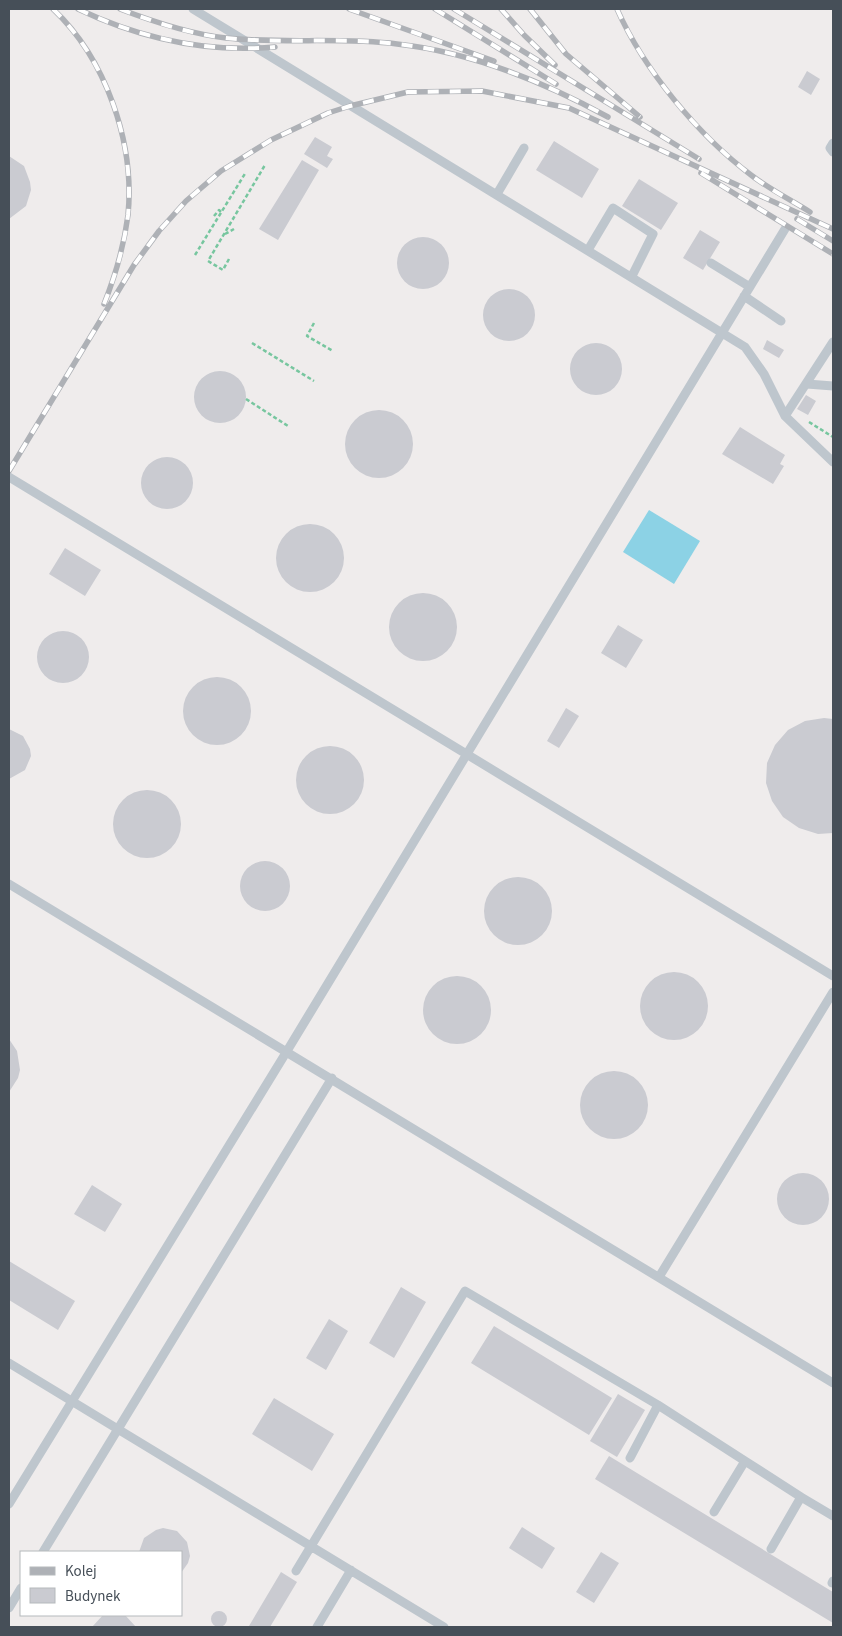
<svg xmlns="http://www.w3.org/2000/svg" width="842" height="1636" font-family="'Source Sans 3',sans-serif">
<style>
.water{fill:#8cd2e5}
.building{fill:#cacbd1}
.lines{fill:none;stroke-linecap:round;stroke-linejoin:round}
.path{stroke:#77c69f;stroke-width:2.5;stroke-dasharray:4 2.5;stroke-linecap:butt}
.lane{stroke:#bec6cd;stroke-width:9}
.rail-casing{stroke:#aeb1b6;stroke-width:5.5}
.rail{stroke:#fff;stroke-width:4;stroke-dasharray:11;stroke-linecap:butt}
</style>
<rect width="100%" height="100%" fill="#efecec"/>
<path class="water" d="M649 510 700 541 674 584 623 552Z"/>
<path class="building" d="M807 71 820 79 811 95 798 87Z
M315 137 332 147 327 156 333 159 327 168 304 154Z
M554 141 599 169 582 198 536 170Z
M9 156 24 166 30 182 31 190 26 206 9 219Z
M302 160 319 170 278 240 259 229Z
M639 179 678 203 661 230 622 206Z
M700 230 720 242 703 270 683 258Z
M397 263a26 26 0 1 1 52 0a26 26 0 1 1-52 0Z
M483 315a26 26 0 1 1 52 0a26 26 0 1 1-52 0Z
M767 340 784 350 779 358 763 349Z
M570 369a26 26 0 1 1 52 0a26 26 0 1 1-52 0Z
M194 397a26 26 0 1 1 52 0a26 26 0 1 1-52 0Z
M806 395 816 401 808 415 797 409Z
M345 444a34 34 0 1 1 68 0a34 34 0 1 1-68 0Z
M740 427 785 455 780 464 784 466 773 484 722 454Z
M141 483a26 26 0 1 1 52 0a26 26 0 1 1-52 0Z
M276 558a34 34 0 1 1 68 0a34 34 0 1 1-68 0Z
M65 548 101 570 85 596 49 574Z
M389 627a34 34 0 1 1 68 0a34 34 0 1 1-68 0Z
M618 625 643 640 626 668 601 653Z
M37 657a26 26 0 1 1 52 0a26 26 0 1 1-52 0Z
M183 711a34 34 0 1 1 68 0a34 34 0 1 1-68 0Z
M566 708 579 716 559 748 547 741Z
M824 718 833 719V833L818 834 799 828 783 817 772 801 766 783 767 763 775 745 788 730 805 721Z
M9 729 23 736 30 749 31 756 25 770 9 779Z
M296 780a34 34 0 1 1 68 0a34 34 0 1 1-68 0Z
M113 824a34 34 0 1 1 68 0a34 34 0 1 1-68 0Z
M240 886a25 25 0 1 1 50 0a25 25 0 1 1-50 0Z
M484 911a34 34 0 1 1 68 0a34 34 0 1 1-68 0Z
M640 1006a34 34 0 1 1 68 0a34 34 0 1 1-68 0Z
M423 1010a34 34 0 1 1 68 0a34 34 0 1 1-68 0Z
M9 1039 17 1051 20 1070 18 1078 9 1092Z
M580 1105a34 34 0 1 1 68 0a34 34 0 1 1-68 0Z
M777 1199a26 26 0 1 1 52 0a26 26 0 1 1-52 0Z
M92 1185 122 1204 105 1232 74 1214Z
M9 1261 75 1301 58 1330 9 1300Z
M401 1287 426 1302 394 1358 369 1343Z
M329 1319 348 1331 326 1370 306 1358Z
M494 1326 612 1398 589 1435 471 1363Z
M618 1394 645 1410 617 1457 590 1441Z
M274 1398 334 1434 312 1471 252 1434Z
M609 1456 833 1592V1623L595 1479Z
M522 1527 555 1548 542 1569 509 1548Z
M163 1528 177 1531 187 1542 190 1556 188 1563 181 1573V1552H139L144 1538 156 1530Z
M601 1552 619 1563 594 1603 576 1592Z
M281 1572 297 1582 270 1627H251L249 1626Z
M211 1619a8 8 0 1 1 16 0a8 8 0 1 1-16 0Z
M103 1615H125L136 1627H92Z"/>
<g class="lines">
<path class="path" d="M214 216 219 210 221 212
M225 234 234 229
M195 255 246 172
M229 259 223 270 208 261 265 165
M314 323 307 336 333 351
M252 343 314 381
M246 399 288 426
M809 422 833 437"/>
<path class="lane" d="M193 9 745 347 764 374 785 416 833 462
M833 143 830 148 833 152
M497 194 524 148
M588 250 613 208 653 234 632 276
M711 263 750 287
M744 296 781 321
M807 384 833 386
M785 416 833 342
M9 477 833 976
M9 884 833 1383
M659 1277 833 992
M9 1363 444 1627
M630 1458 658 1405 745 1461
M9 1504 287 1051 785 229
M714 1512 745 1461 801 1497
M771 1549 801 1497 833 1516
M43 1552 332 1078
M296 1571 465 1291 658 1405
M832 1583 833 1581
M9 1608 21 1588
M317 1627 351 1570"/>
<defs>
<path id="rail" d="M53 9C106 59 135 143 128 215 124 246 116 274 104 304
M78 9C139 38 207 53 275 47
M120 9C154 22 190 34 226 38 283 44 341 37 397 44 471 52 544 82 608 117
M349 9 494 61
M435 9 556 84
M454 9 699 159
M501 9 524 35 555 65
M530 9 566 54 640 117
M617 9C644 70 698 135 751 175 769 189 791 200 810 212
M701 173 833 254
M797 219 833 241
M9 471 134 265 159 231 186 201 221 171 271 140 328 113 350 106 408 92 482 91 569 108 833 229"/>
</defs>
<use href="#rail" class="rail-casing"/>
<use href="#rail" class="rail"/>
</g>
<rect width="842" height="1636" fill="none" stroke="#464f58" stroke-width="20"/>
<rect x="20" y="1551" width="162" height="65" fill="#ffffff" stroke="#b5b9bc"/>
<rect x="30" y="1567" width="25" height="8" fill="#aeb1b6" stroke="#b5b9bc"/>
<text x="65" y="1576" font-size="15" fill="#464f58">Kolej</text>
<rect x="30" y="1588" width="25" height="15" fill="#cacbd1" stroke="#b5b9bc"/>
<text x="65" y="1601" font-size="15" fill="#464f58">Budynek</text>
</svg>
